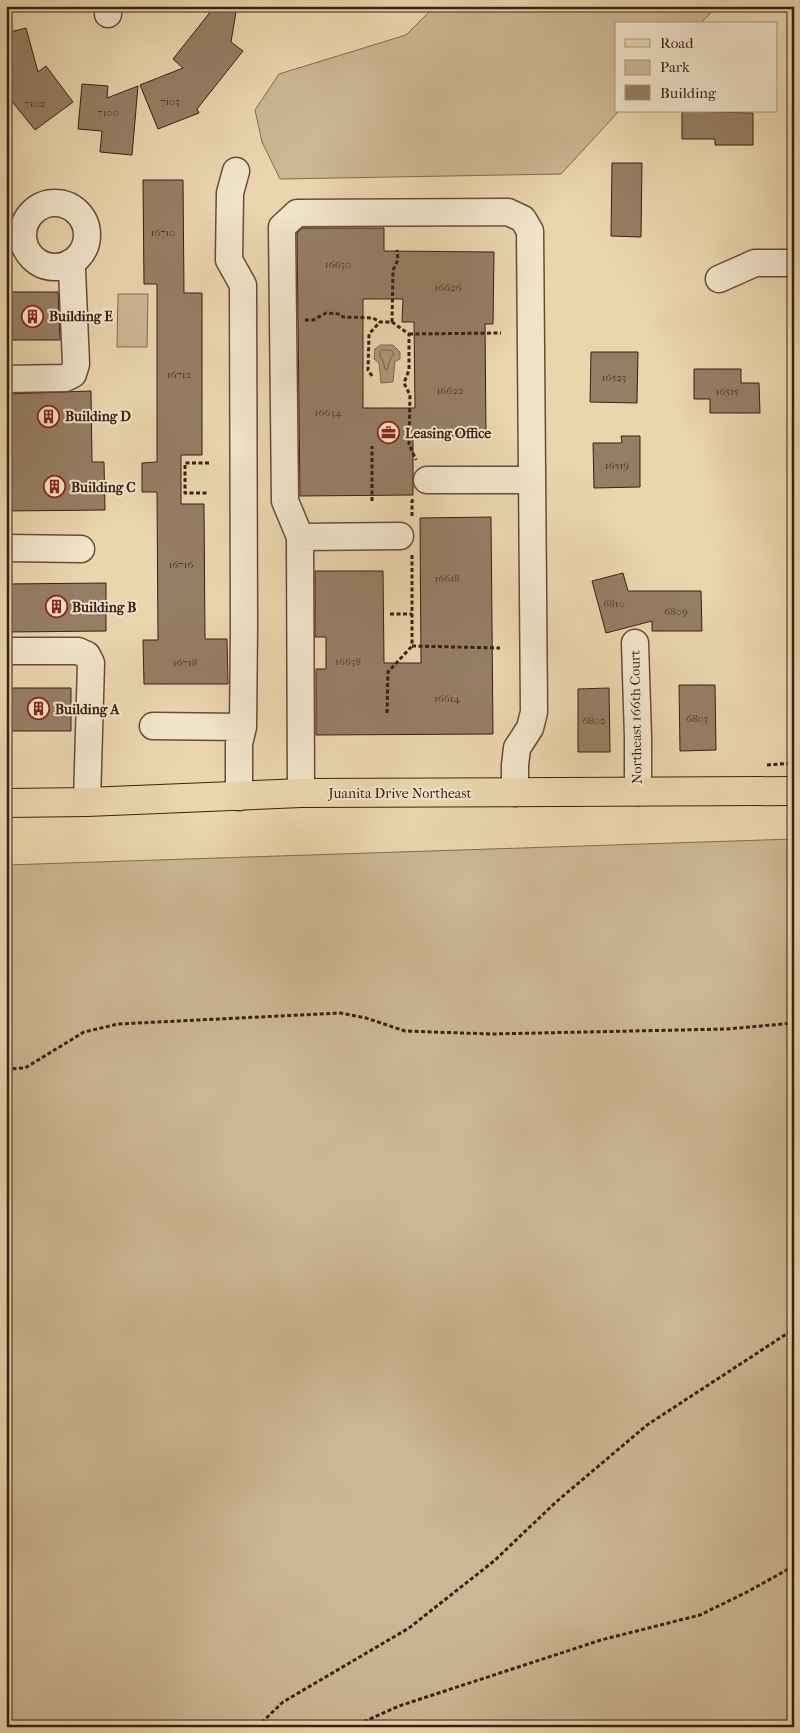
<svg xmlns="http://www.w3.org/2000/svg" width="800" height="1733" font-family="'IM FELL French Canon',serif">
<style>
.green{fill:#ccb693;stroke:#836b54}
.water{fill:#ae9779;stroke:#806751}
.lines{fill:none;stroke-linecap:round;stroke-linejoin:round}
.shore{stroke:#745c47;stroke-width:1}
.building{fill:#967e64;stroke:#3a2015;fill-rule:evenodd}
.minor-casing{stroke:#664d3b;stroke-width:29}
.major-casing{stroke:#3a2015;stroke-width:30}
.path{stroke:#3a2015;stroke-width:3;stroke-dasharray:4 2.5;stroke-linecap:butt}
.minor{stroke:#f1e4ca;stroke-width:26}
.major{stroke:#ead5ad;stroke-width:28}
.labels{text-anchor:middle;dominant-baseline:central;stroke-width:4;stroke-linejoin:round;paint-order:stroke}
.number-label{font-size:11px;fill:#513829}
.poi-label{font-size:14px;font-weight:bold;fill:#3a2015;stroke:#f1e4ca;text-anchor:start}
.street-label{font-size:14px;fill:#3a2015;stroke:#f1e4ca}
</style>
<rect width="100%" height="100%" fill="#ead5ad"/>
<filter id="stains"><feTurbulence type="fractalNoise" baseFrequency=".004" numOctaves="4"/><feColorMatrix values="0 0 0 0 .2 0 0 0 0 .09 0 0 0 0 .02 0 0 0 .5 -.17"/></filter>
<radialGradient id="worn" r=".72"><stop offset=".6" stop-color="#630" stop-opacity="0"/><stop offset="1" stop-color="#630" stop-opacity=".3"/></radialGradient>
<path class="green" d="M435 6H717L700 24H616V111H619L561 174 280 179 262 142 255 110 279 74 406 35Z
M118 294H148L147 347H117Z
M794 839V1727H6V865Z"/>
<path class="water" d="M380 345H393L400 352V359L395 361 393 382 381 383 379 363 374 359 375 349Z"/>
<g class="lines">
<path class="shore" d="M382 350H391L394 354 390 360 387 370 385 369 383 361 380 356V352Z"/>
</g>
<path class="building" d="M215 6H237L231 42 243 51 197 109 199 113 158 129 140 85 183 68 173 59Z
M26 28 38 72 46 66 73 102 35 130 6 94V33Z
M82 84 108 86 107 98 138 86 132 155 100 152 102 131 78 129Z
M682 111 753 113V145H715V139H682Z
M612 163H642L641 237 611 236Z
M143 180H183L184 293H202V455H181V504H204L205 639H227L228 684H144L143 640H158L157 492H142V463L157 462V284H144Z
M302 228H384V251L494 252 493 324H485L486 436H413V495L300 496 297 233ZM363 299H403L402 322H414L415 408H363Z
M6 292H58L60 340H6Z
M591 352H638L637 403 590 402Z
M694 369H741V383H759L760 413H710V399H694Z
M91 391 92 462H104L105 510 6 511V394Z
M621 436H640V487L594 488 593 443H622Z
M491 517 493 734 316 735V669H326V637H315V571H383L384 663H421L420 518Z
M623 573 628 591H701L702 631H652V621L606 633 592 581Z
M106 583V631L6 632V584Z
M679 685H715L716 750 680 751Z
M6 688H71V731H6Z
M609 688 610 752H578V689Z"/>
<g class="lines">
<defs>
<path id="minor" d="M108 6V14
M236 171 230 193 229 260 243 285 244 627 243 727 239 744V797
M23 235a32 32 0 1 1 64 0a32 32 0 1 1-64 0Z
M719 279 755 263H794
M6 379 65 378 73 374 76 364 72 270 70 263
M427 480H532
M300 537 400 536
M6 548 81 549
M635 643 638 737V792
M6 651H78L87 655 91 663 87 802
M153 726 243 727
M301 793 300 537 285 501 282 227 297 213 508 212 523 219 530 231 534 712 530 728 517 748 515 765V793"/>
<path id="major" d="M6 803 87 802 301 793 794 791"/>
</defs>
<use href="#minor" class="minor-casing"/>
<use href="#major" class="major-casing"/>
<path class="path" d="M305 320H313L326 313 340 314 343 317 373 318 380 322H392L409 334V370L404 383 410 395 409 444 416 460
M392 322 393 270 398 260 397 250
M409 334 501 333
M372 376 368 370 369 334 380 322
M209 463H185V493H209
M372 501V446
M412 516V501L414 498
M412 555V646L500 648
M390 614H412
M387 713 388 672 412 646
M767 765 794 763
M6 1069 25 1068 84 1032 118 1024 340 1013 366 1018 405 1031 491 1034 727 1029 794 1023
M257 1727 283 1702 409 1628 494 1561 556 1502 647 1425 794 1329
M352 1727 399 1706 601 1640 700 1615 747 1592 794 1566"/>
<use href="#minor" class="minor"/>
<use href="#major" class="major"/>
</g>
<defs>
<symbol id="building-ring" viewBox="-11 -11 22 22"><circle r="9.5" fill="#f1e4ca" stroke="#8f2418" stroke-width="1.5"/><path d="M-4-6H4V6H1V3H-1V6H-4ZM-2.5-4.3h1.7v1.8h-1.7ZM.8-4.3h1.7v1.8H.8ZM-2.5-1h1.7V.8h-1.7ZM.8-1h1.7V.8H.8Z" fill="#8f2418"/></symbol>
<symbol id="office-ring" viewBox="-11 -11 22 22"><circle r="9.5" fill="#f1e4ca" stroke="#8f2418" stroke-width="1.5"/><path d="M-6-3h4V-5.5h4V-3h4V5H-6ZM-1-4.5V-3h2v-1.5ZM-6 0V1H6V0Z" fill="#8f2418"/></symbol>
</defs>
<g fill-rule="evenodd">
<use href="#building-ring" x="20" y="304" width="25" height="25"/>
<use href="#building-ring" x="36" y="404" width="25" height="25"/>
<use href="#office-ring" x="376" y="420" width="25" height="25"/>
<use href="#building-ring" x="42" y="474" width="25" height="25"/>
<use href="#building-ring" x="44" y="594" width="25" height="25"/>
<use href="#building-ring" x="26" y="696" width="25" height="25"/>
</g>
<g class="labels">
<g class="number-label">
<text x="170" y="101">7103</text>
<text x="35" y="103">7102</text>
<text x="108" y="112">7100</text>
<text x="163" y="232">16710</text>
<text x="338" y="264">16630</text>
<text x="448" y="287">16626</text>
<text x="179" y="374">16712</text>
<text x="614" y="377">16523</text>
<text x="450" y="390">16622</text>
<text x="727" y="391">16515</text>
<text x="328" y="412">16634</text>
<text x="617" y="465">16519</text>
<text x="181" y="564">16716</text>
<text x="447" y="578">16618</text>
<text x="614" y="603">6810</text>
<text x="676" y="611">6809</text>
<text x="348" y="661">16638</text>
<text x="185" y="662">16718</text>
<text x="447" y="698">16614</text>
<text x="697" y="718">6803</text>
<text x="594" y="720">6802</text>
</g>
<g class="poi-label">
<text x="49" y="316">Building E</text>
<text x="65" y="416">Building D</text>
<text x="405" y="433">Leasing Office</text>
<text x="71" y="487">Building C</text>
<text x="72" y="607">Building B</text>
<text x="55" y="709">Building A</text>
</g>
<g class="street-label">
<text transform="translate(636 717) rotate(-91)">Northeast 166th Court</text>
<text x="400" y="793">Juanita Drive Northeast</text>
</g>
</g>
<rect width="800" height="1733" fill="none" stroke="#ead5ad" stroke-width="25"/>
<rect x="8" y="8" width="785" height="1718" fill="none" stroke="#3a2015" stroke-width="2.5"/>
<rect x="12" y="12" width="775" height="1708" fill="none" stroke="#3a2015"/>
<rect x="615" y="22" width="162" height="90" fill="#f1e4ca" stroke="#a89682"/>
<rect x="625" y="39" width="25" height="8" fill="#ead5ad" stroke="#a89682"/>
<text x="660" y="48" font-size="15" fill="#3a2015">Road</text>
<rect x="625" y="60" width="25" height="15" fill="#ccb693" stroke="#a89682"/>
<text x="660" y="72" font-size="15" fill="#3a2015">Park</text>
<rect x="625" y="85" width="25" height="15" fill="#967e64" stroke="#a89682"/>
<text x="660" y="98" font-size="15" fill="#3a2015">Building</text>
<rect width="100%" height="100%" filter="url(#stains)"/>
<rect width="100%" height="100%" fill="url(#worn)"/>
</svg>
